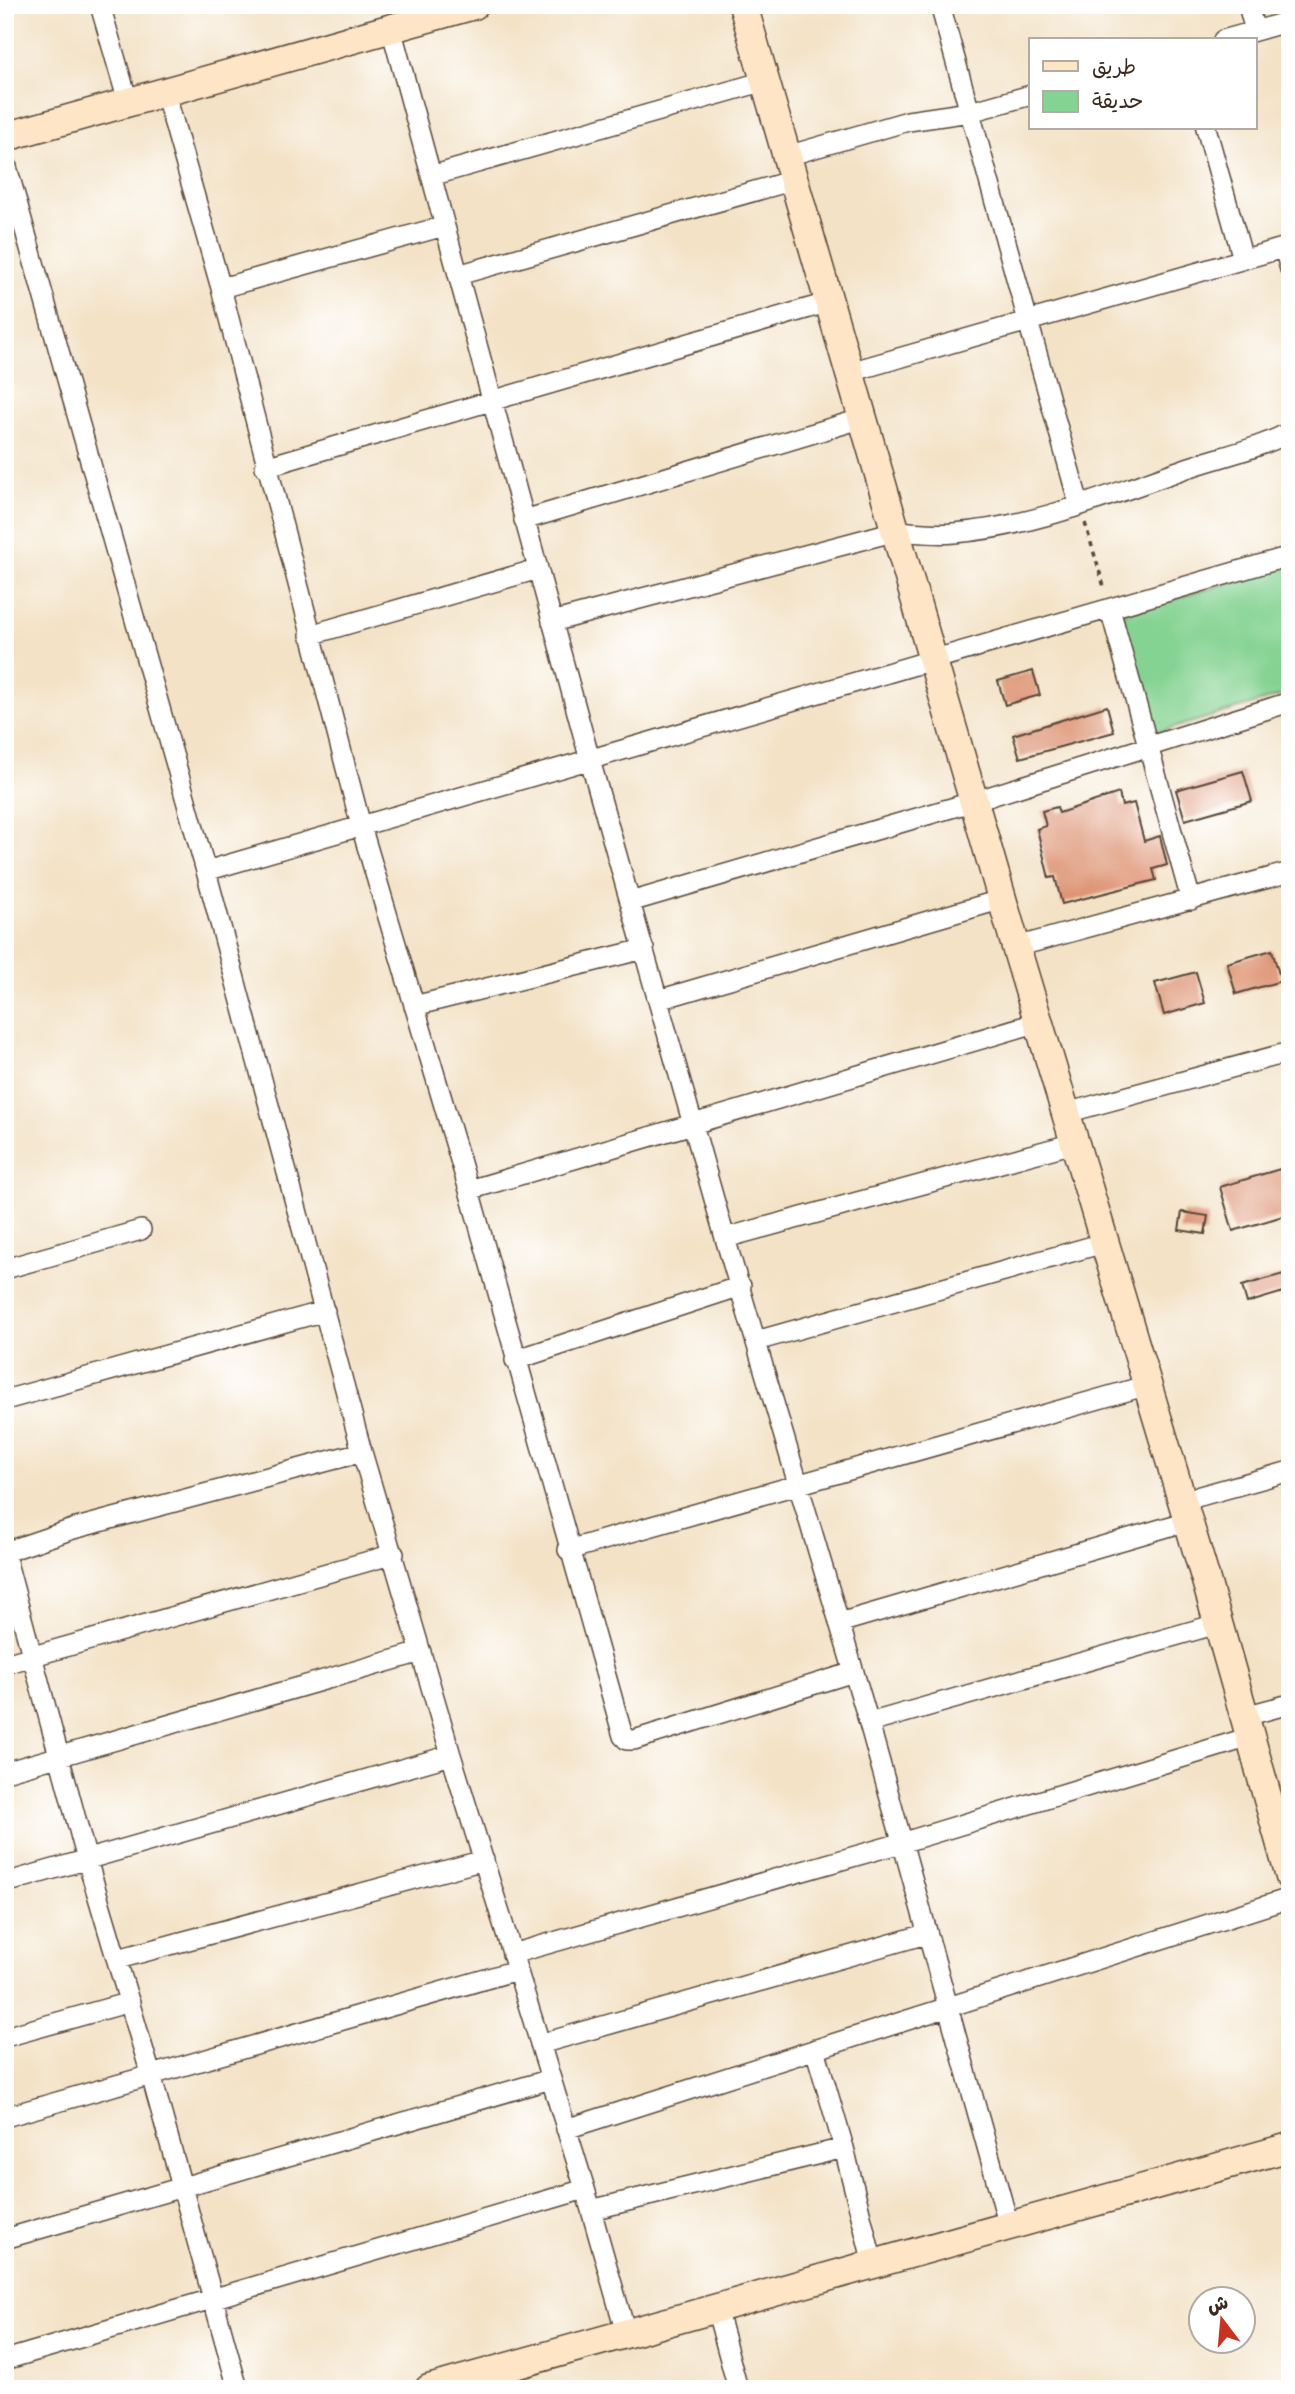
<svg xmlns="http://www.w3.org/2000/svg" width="1295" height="2394" font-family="Mali,'Playpen Sans Arabic',sans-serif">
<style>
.green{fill:#85d392;stroke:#607e58;stroke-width:2}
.building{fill:#de9474}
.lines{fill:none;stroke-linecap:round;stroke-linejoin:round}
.street-casing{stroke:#574637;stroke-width:22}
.secondary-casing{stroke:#574637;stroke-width:31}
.path{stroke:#574637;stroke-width:3.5;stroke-dasharray:5 5;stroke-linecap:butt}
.street{stroke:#fff;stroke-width:19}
.secondary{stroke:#fde5c5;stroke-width:28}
</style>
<rect width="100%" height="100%" fill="#fff"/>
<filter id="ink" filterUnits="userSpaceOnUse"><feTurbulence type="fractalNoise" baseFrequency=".0143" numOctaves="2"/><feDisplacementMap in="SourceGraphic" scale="14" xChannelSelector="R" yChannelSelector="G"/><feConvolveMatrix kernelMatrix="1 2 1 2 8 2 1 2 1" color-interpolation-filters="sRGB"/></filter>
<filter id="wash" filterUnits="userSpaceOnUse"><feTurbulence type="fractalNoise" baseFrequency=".00686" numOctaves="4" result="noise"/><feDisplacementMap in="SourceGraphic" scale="28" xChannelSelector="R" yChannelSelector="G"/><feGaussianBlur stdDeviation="1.57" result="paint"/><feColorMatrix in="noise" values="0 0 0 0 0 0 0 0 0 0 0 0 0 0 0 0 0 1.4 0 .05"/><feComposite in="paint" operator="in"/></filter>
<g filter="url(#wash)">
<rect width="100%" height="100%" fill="#f3e2c6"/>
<path class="green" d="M1290 565V693L1156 733 1121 614Z"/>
<g id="blocks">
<path class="building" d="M1033 671 1040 695 1005 705 998 681Z
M1107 706 1114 732 1020 758 1013 735Z
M1243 771 1252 801 1185 820 1176 790Z
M1119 793 1122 806 1134 803 1144 841 1160 836 1167 865 1153 869 1156 880 1062 904 1055 877 1049 878 1037 829 1046 826 1042 811 1057 807 1059 813Z
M1272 950 1281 981 1236 994 1227 963Z
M1196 972 1205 1003 1164 1015 1155 983Z
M1290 1166V1214L1233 1231 1220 1187Z
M1182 1212 1208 1216 1205 1234 1179 1230Z
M1290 1272V1290L1247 1303 1242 1286Z"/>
</g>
</g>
<g filter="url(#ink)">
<use href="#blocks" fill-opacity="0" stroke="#574637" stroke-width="2"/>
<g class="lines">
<defs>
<path id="street" d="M100 5 128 102
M940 5 1079 504
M1248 5 1255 31
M391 28 590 760 725 1238 869 1723 1009 2226
M1223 40 1290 21
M165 92 221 288 361 826 469 1190 623 1736 627 1740H634L854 1672
M1206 128 1243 259
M787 156 908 121 970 112 1031 95
M5 160 206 871 362 1452 451 1755 585 2189 626 2333
M431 176 765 81
M1284 248 1290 269
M458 275 794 180
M221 288 444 226
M850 372 1290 246
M265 467 830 302
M524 520 864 418
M1110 609 1191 900
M552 622 896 531C915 532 935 535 954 533 1035 527 1114 493 1190 467 1223 456 1258 449 1290 432
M310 635 538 569
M206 871 1290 556
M630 902 975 801 1290 702
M1016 947 1290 872
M658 1000 1003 899
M414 1006 644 949
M1066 1113 1290 1052
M469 1190 1039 1022
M725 1238 1074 1143
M5 1269 141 1230
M756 1341 1107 1242
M515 1360 741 1286
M5 1400 325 1311
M1182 1501 1290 1471
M568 1550 1148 1385
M5 1552 73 1529 362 1452
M5 1555 87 1860 151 2075 238 2389
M839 1623 1188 1521
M5 1664 394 1554
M1245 1716 1290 1704
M869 1723 1217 1624
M5 1772 421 1652
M5 1883 451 1755
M512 1954 901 1843 1250 1737
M118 1959 484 1860
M5 2037 130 2002
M540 2044 926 1934
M815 2049 844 2148 873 2264
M5 2117 517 1970
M566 2129 1290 1898
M591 2210 844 2148
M5 2239 551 2079
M716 2308 738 2389
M5 2360 585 2189"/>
<path id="secondary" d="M743 5 1016 947 1205 1577 1290 1877
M5 137 474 5
M429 2389 1290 2147"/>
</defs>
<use href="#street" class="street-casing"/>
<use href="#secondary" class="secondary-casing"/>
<path class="path" d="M1085 523 1105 590"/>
<use href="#street" class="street"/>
<use href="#secondary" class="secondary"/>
</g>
</g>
<rect width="1295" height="2394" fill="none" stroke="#fff" stroke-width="28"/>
<rect x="1029" y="38" width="228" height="91" fill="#ffffff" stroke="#b1aaa5" stroke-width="2"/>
<rect x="1043" y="61" width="35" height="10" fill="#fde5c5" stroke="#b1aaa5" stroke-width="2"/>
<text x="1092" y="74" font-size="21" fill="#3b2a1e">طريق</text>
<rect x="1043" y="91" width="35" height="21" fill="#85d392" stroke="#b1aaa5" stroke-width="2"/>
<text x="1092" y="108" font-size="21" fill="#3b2a1e">حديقة</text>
<g transform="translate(1222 2320) rotate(344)"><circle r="33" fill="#ffffff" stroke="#b1aaa5" stroke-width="2"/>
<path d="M0-5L12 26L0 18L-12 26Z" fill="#c8321e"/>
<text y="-10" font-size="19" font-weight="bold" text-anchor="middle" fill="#3b2a1e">ش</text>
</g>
</svg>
